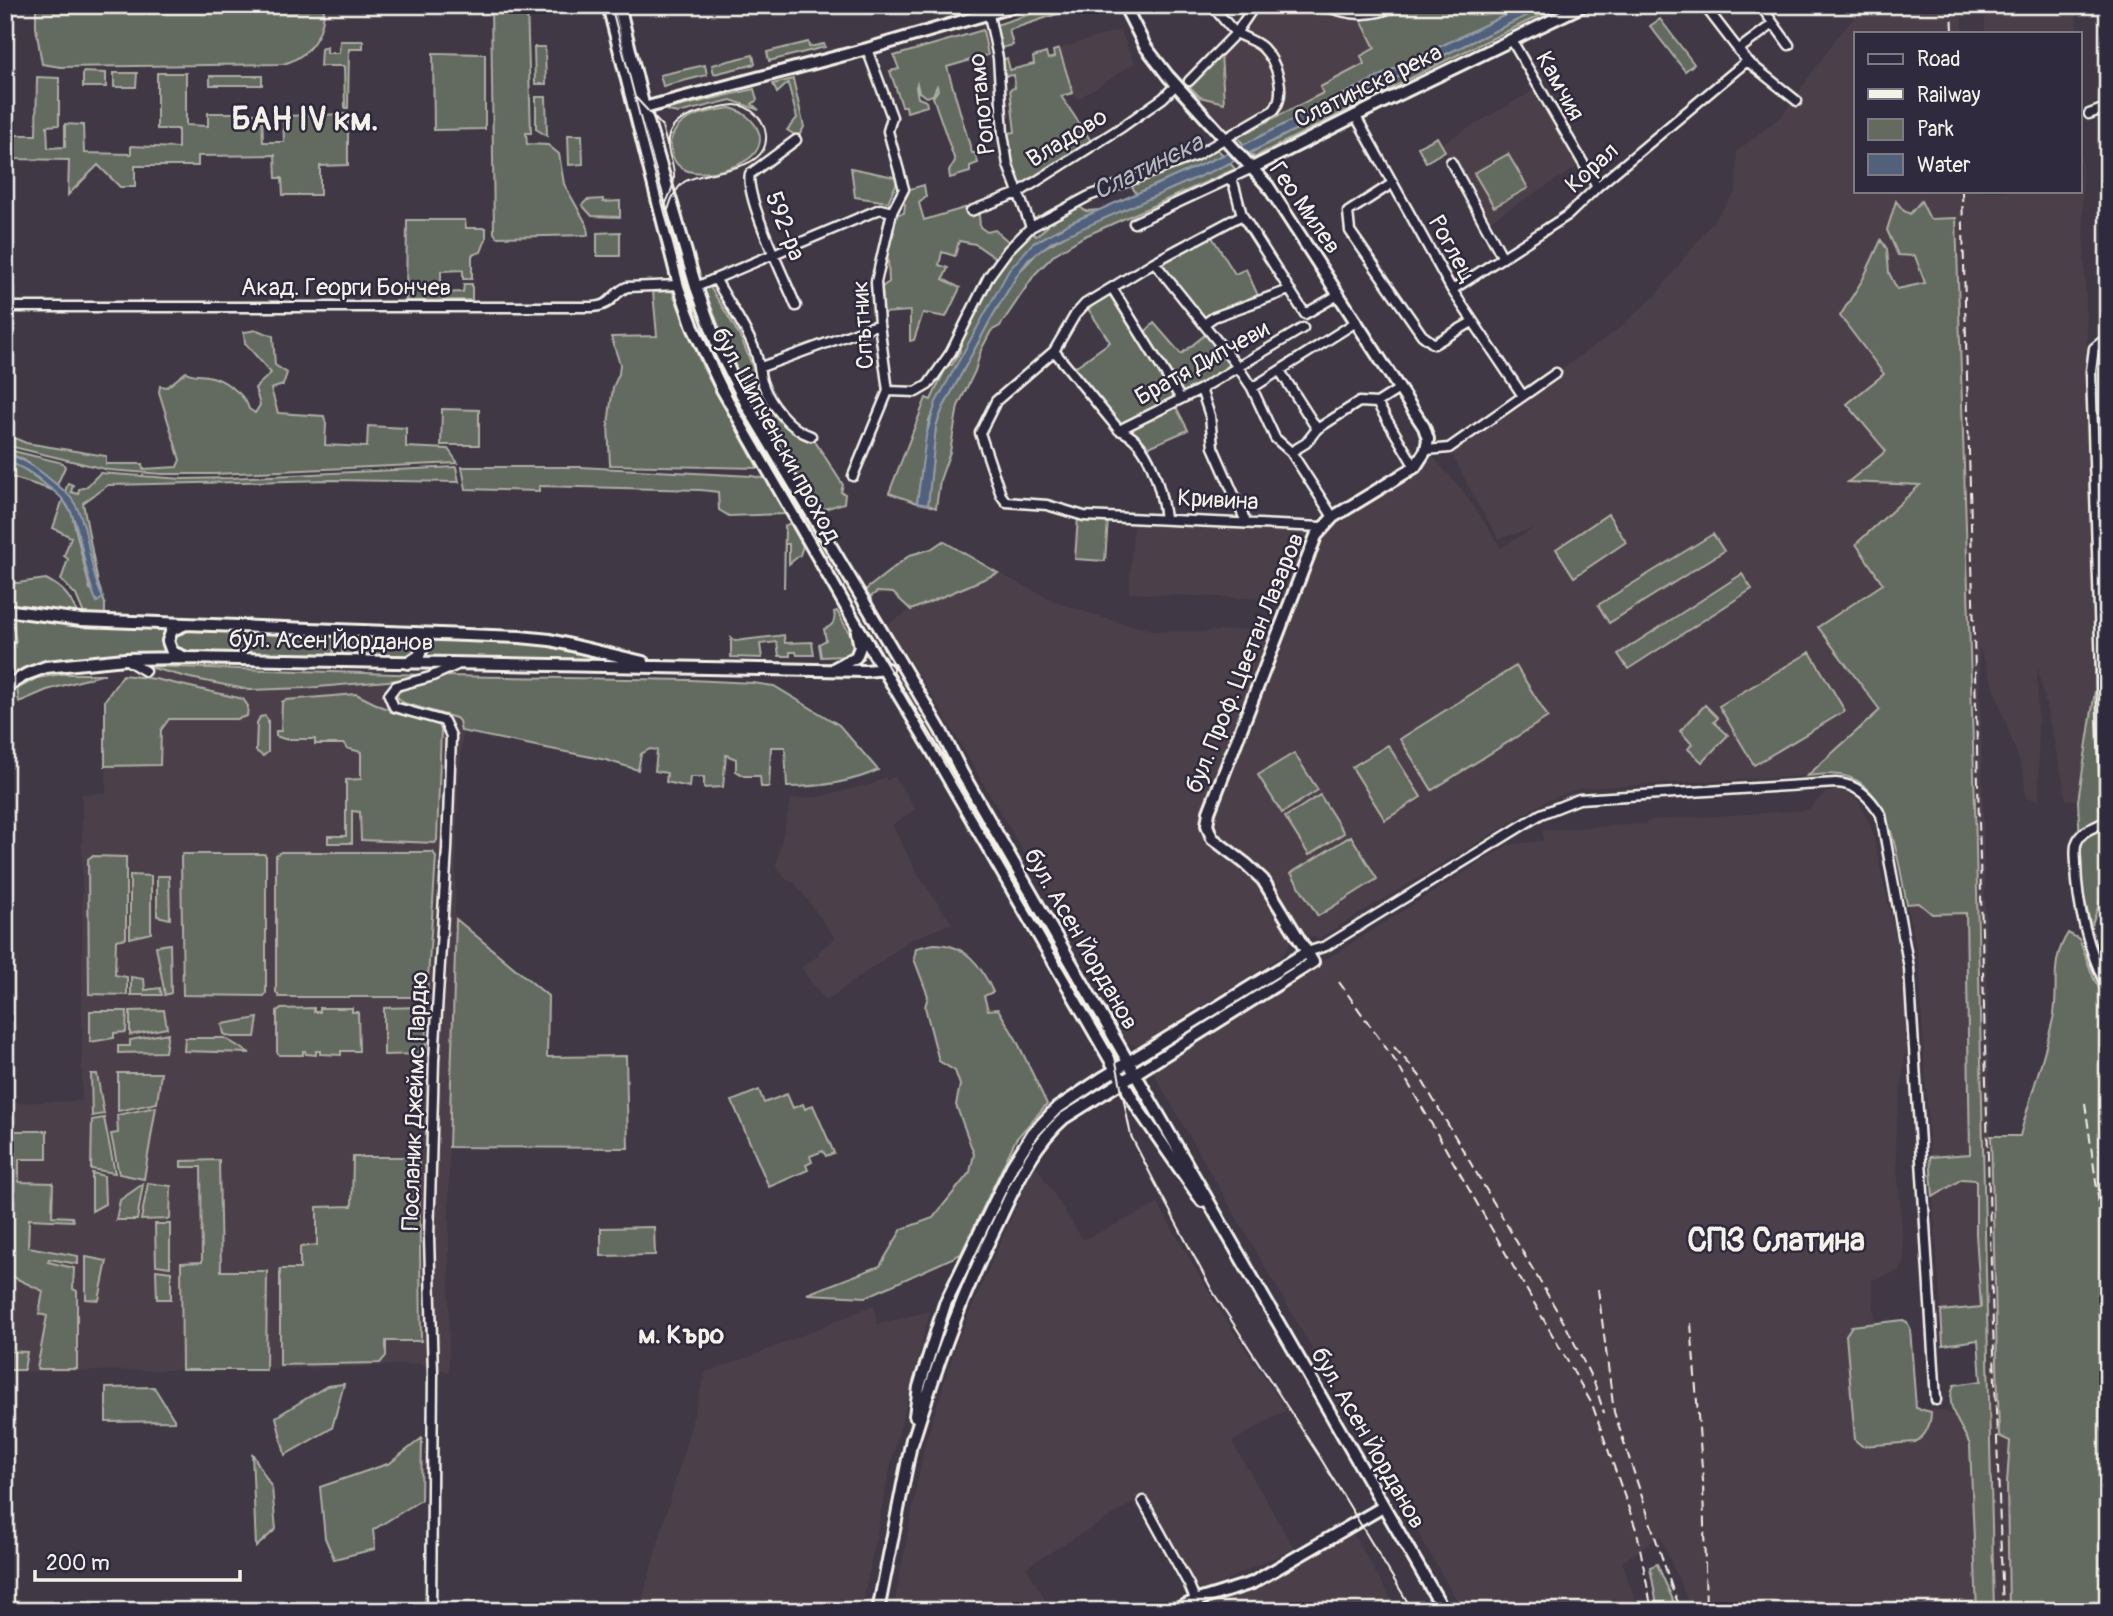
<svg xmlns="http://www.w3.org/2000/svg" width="2113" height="1616" font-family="Pangolin,sans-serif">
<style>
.built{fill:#4c414a}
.green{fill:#646b5e;stroke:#acaea3;stroke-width:2}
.water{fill:#51617b;stroke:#929ba7;stroke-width:2}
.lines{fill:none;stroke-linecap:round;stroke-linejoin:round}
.street-casing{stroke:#f4f1e8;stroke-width:13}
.secondary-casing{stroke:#f4f1e8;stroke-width:16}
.street{stroke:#2f2a3d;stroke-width:8}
.secondary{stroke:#2f2a3d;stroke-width:10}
.tram{stroke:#f4f1e8;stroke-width:2}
.rail{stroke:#f4f1e8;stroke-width:2;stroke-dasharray:10 5;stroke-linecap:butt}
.labels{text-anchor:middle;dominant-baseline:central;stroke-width:5;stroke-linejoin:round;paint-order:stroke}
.street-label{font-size:24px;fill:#f4f1e8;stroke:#2f2a3d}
.water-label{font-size:26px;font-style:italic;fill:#b3b7bc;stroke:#2f2a3d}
.neighbourhood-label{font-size:26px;font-weight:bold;fill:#f4f1e8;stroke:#2f2a3d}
.district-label{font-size:32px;font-weight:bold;fill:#f4f1e8;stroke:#2f2a3d}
</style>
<rect width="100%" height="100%" fill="#403845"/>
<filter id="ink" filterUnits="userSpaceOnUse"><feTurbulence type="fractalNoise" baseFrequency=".0143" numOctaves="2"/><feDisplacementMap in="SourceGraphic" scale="14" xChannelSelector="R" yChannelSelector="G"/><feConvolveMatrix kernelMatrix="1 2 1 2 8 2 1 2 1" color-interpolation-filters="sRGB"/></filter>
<g filter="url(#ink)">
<path class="built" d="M1258 5H1316L1336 14 1361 20 1382 63 1237 137 1188 85 1240 34Z
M1865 5H1961L1963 33H1856V191H2080V115L2095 597V690L2078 801 2065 799 2064 785 2037 666 2039 800 2026 798 2023 772 1979 645 1996 1341 2010 1440 2007 1483 2009 1611H1994L1975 806 1958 293 1840 316 1885 374 1886 451 1849 482 1921 484 1883 584 1880 710 1807 776 1581 788 1546 801 1319 938 1306 935 1260 867 1215 832 1213 820 1324 534 1333 523 1407 480 1432 456 1463 491 1501 548 1534 528 1499 539 1476 501 1449 448 1617 330 1655 296 1736 192 1737 151 1782 116 1833 43Z
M1988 5H2076L2077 33H1985V19Z
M1120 30 1135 63 1078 99 1073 93 1059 49Z
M1538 88 1582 164 1486 223 1441 144Z
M1134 518 1309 527 1285 600 1150 594 1129 593Z
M998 573 1063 605 1120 623 1157 631 1202 632 1263 628 1272 634 1200 816 1201 829 1210 847 1259 884 1291 937 1289 947 1280 957 1139 1046 1128 1043 1112 1015 1102 987 933 697 887 625 911 610Z
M145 666 467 677 458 793 449 1147V1372L419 1364 329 1368 5 1372V1103L82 1101V794L106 793 105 700 125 672Z
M894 776 916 809 892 825 918 875 952 923 910 940 826 1001 801 968 819 955 818 952 835 938 796 884 786 879 776 865 791 799 818 797 873 784 885 777 887 781Z
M1836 790 1849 794 1858 800 1871 827 1900 956 1905 1001 1906 1049 1895 1138 1904 1260 1899 1271 1872 1280 1875 1323 1903 1320 1907 1322 1910 1328 1917 1408 1943 1410 1953 1415 1963 1429 1970 1445 1977 1611H1692L1660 1536 1622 1562 1639 1611H1463L1151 1069 1508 845 1543 841V830L1645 824 1651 820 1798 811 1809 809 1825 793Z
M1919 903 1932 914 1966 913 1970 1155 1930 1157 1919 962 1907 904Z
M1035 1164 1083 1240 1158 1204 1220 1311 1286 1410 1232 1442 1294 1548 1201 1592 1146 1495 1026 1567 1052 1611H893L925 1443 958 1339Z
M1963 1179H1976V1234L1981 1308 1941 1311 1933 1197Z
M874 1305 877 1324 930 1311 891 1463 861 1611H639L706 1372 753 1356Z
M1349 1527 1398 1611H1200L1195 1601 1252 1583Z"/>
<path class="green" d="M36 5H324C325 32 310 57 283 64L61 67 42 64 36 28Z
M491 5H527L531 133H526L527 144 548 145 559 154 564 184 587 225 588 235 497 237 494 233Z
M1058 5H1068L1069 10 1009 30 1013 45 1001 48 996 25Z
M1406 5H1526L1404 64 1244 145 1237 137 1323 93 1320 87 1364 64 1361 56 1375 48 1361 20 1386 15Z
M1549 5H1562L1451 58 1260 154 1255 158 1250 153 1398 77Z
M1660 19 1694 64 1685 71 1650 26Z
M983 30 988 55 947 67 972 153H975L978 163 970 166V172L950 178 949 171 955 161 933 97 938 90 937 86 933 95 927 97 919 92 917 84 916 87 918 98 926 101 927 106 907 112 906 106H902L890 71 899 69 894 56Z
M340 41H363V49H349L348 108H345L344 66H320L321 49 327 46V53H339Z
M808 42 809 47 824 44 825 47 769 61 767 52Z
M534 47H545L546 84H535Z
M1059 49 1073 93 1061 96 1091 141 1020 187 1012 164 1007 133 1015 132 1010 89 1015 88 1014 75 1005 76 1002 60 1007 58 1010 70 1034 64 1033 57 1046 53 1048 59 1054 57 1053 51Z
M433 53 485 54V129L434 130Z
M1221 53 1224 103 1200 97 1188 85Z
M753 55 755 64 714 74 712 65Z
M705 65 707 75 663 86 660 75Z
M83 72 106 73V87H83Z
M114 73H137L136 87H114Z
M157 73H186V125L208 126V113H262L263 142H284L283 116 348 114V165L320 166V195H283L282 178H276L275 155 198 156V166H135V187H120L98 165 68 195 69 160 14 159V135H36L37 77 59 78V125L47 126 48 148 65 147V124L83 125 84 153 131 154V146L178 148V129H157Z
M210 76H262V85H210Z
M793 79 804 127 800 134 795 135 787 130 797 118 788 83 777 93 773 84Z
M754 89 757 100 752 104 759 110 731 100 678 113 668 111 669 109Z
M536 97H546L547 136 536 129Z
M730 108C750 112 772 137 752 156 737 170 692 181 677 164 672 159 671 151 670 144 675 115 705 112 730 108Z
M568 135H582L583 164 569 165Z
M1437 137 1445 151 1426 162 1418 147Z
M1217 149 1223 155 1136 194 1131 184 1196 159Z
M1508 154 1528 188 1494 207 1474 173Z
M1230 163 1235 169 1083 237 1055 254 1035 274 1000 326 991 331 981 350 975 371 958 406 950 452 940 480 936 508 928 505 936 426 943 408 993 315 1019 272 1039 251 1070 233Z
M851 168 899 178 888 202 855 197Z
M924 185 926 197 919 203 924 220 978 204 976 214 979 215 980 227 987 232 995 230 1009 242 997 259 975 244 959 241 955 256 942 252 939 265 948 268 943 279 960 288 946 317 923 313 914 340 910 341V311L883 313 882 287 889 282 888 259 885 256C886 247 892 241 894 232L890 227 893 215 904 213 905 204 900 202 906 190Z
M603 199V202L620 201V217L592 216 582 205 587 200Z
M1896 201 1904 211 1910 214 1921 201 1930 219 1956 218 1975 806 1994 1611H1977L1970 1445C1962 1425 1943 1407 1954 1385L1981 1381 1978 1340 1943 1345 1941 1311 1981 1307 1976 1234V1180L1962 1179 1933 1197 1930 1157 1970 1154 1966 913 1932 914 1919 903 1907 904C1898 865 1893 794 1851 778 1837 772 1821 775 1807 776L1880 710 1818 627 1883 584 1856 544 1920 485 1848 482 1886 451 1847 404 1884 374 1840 316 1863 279 1881 240 1887 249 1889 273 1897 289 1925 283 1915 256 1898 255 1887 230Z
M1078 206 1086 211 1099 210 1070 223 1032 244 929 420 917 503 889 493 926 398 931 400 947 365H952L960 351 959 346C978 301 996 267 1031 232L1036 236 1048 226V220L1071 207Z
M407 220H465L466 228H486V239L481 252 472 255V279H463V270L441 271V293L463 292 464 284H472V300L406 301Z
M620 232V256H597V233Z
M1209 232 1235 274 1246 269 1260 300 1204 324 1154 262Z
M710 287C721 305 734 324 743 343 758 377 771 432 814 440L843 485 841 492 845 494 844 503 818 511 740 378 704 289Z
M1112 288 1143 334 1154 323 1181 354 1210 331 1238 367 1174 403 1188 430 1142 450 1119 430 1071 370 1110 342 1085 304Z
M672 291 703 368 758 468 610 465 608 424 613 387 619 374 620 364 611 337 657 336 653 292Z
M257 330 273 336 275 365 287 373 283 385 271 389 278 413 324 416 326 424 325 445 367 447 368 426 406 428V447L448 449 458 463 215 474H162L109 470 5 445V434L26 443 106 456V464H142L143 469 177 467 180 460 159 392 160 386 167 387 186 372C193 376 199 374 207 376 223 378 246 395 249 409L255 413 260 405 255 388 271 373 245 343 244 332Z
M442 409 479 410V445H441Z
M5 449 63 463 65 467 57 485 23 459 5 453Z
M5 461 19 465 52 490 5 475Z
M456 467 459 482 331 480 108 485 83 503 98 583 105 604V614H84L76 595 61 580 68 559 64 556 71 537 53 528 63 499 72 514 90 589 103 597 96 585 71 497 65 492 68 483 73 485 71 492 78 494 79 489 86 487 100 473 183 479 230 478Z
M462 467H580L752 476 766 479 785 514 729 516 719 510 718 492 701 490 539 486V491L466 489Z
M1608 514 1626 542 1574 577 1556 549Z
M1078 517 1108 520 1105 561 1075 559Z
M790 523 803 546 800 555 789 564V544H785L784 588 785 526Z
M1713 534 1724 551 1609 623 1598 605Z
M943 541 998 573 911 610 893 593 877 592 869 598 864 591 910 555 931 549Z
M1742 574 1752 589 1628 669 1618 654Z
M46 579C63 588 70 596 77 613L5 603V581L17 583Z
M2095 597H2108V879L2091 927 2082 887 2078 801 2095 691Z
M837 611 853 640 854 652 847 656 821 657 819 644 826 640 824 629C833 626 836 621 834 612Z
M8 616 79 625 166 629 163 640 167 652 117 655 12 678 13 643 16 642 12 622H8Z
M182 630 334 637 333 656 182 652 176 649 172 641 177 632Z
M784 635 785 643 812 642 814 655H797L796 652H790V656H779L777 642 760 644 762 658 731 657V638L735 641Z
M343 637 410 639 417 643V652L408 657 342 656Z
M424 640 543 644 613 660 422 658Z
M1810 652 1845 711 1754 765 1719 706Z
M145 666 426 675 411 679 306 688 250 690 190 678Z
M1516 666 1548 717 1432 790 1400 739Z
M62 674H105L47 690 19 702 17 689 37 678Z
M123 675 155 679 243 699 248 706 247 716 237 719H169L161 730 160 765 105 766V700Z
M446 676 691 680 753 683 774 686 839 725 878 770C850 783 818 787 787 787L785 747H771L769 787H761L760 776H744L736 771V759L726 755 723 787 704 788V777H690L689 787 666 782 667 773 655 771 657 750 650 749 641 754 638 770 606 760 461 731 459 721 456 718 404 703 397 697 398 693 404 689Z
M356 694 382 707 439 725 441 730 437 840 435 843 361 840 360 812 352 811V843H328V836H346V780L361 779V752L346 748 345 744H315V739H284L276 736V731H281L282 702 286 700Z
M1705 705 1718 718 1714 722 1728 735 1702 762 1688 749 1692 744 1680 731Z
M265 716 268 720V752L263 756 256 751 257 723 260 717Z
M1388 745 1421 797 1385 820 1352 767Z
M1294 753 1318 790 1282 813 1258 775Z
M1320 795 1344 833 1309 855 1285 817Z
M1351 836 1377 879 1318 916 1291 873Z
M281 852H433L436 857 427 993 423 997H279L276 992V855Z
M183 854H264L266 856V993L264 996 183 995 181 857Z
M92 856 126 857V938L116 940 115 975 127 977V995L89 994 88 859Z
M130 875 151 876V933L130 938Z
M157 876H169L170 919 157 916Z
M456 919 548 996 547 1057 626 1056 628 1148 449 1147Z
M2068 933 2079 939 2094 979 2108 1003V1611H2009L2007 1483 2010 1441 1999 1436 1991 1136H2020C2030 1097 2044 1058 2053 1019 2060 989 2048 964 2068 933Z
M170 944 171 993 165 995 156 946Z
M934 944C966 944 981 965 993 992L984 996 988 1010 998 1009 1016 1039 1047 1104 1016 1139 961 1254 866 1297 807 1294 880 1266 902 1229 933 1218 970 1172 974 1154 956 1105 960 1085 955 1071 939 1061 925 1007 928 996 914 959 916 948Z
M131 977 144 979 145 990 160 988 162 995H131Z
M422 1007 427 1011 426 1051 422 1054 384 1055V1008Z
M314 1008V1012H320V1008H352V1012H358L359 1051H341V1055L320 1054V1051H316V1055L306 1054 305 1051H303V1055H279L277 1052V1011L280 1009Z
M164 1010 167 1028 130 1035V1011Z
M90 1011H127L126 1032 114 1033V1038L90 1042Z
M258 1018 255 1037H231L224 1034 222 1024Z
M168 1033 165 1052 118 1053V1046H130V1040Z
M185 1038H224L250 1053 184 1051Z
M118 1073H161L157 1103 118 1111Z
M91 1074H97L104 1114 92 1116Z
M759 1090 764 1103 787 1094 793 1108 803 1104 805 1109 813 1105 834 1153 826 1156 823 1151 810 1156 812 1162 806 1165 808 1170 769 1187 732 1101Z
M156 1107 144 1179 119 1174 111 1134 118 1133 117 1115Z
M104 1118 115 1173 91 1169 92 1120Z
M9 1131H47V1159H19V1182L53 1183 52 1216 72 1217 73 1221 29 1219 28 1247 78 1256V1264L49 1259 48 1262 74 1268 73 1289 77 1291V1369H37L47 1316 39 1314 43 1291 7 1274 6 1163H10Z
M353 1157H419L421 1341H386V1356L380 1363 280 1365V1269H300V1247L317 1245V1207L352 1206Z
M219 1160 221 1271H267L266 1370H182L181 1263 202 1262 201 1167H181V1161Z
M92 1173 104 1176 105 1204 92 1211Z
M148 1183 171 1186 170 1219 141 1220Z
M143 1184 137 1220H116L120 1200Z
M155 1224H170V1267L156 1265Z
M654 1227 655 1255 601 1256V1228Z
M86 1257 107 1261 99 1300 86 1299Z
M156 1270 171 1272V1299H157Z
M1903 1320 1907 1322 1910 1328 1916 1408 1931 1412C1931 1423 1926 1437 1915 1442L1862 1446 1855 1440 1846 1335 1852 1326Z
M5 1351 27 1352 24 1370H5Z
M344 1384 332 1428 285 1455 276 1417 327 1386Z
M154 1387 175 1421 106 1422V1388Z
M422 1438 421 1500 373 1530 375 1549 334 1559 325 1538 320 1487 390 1463Z
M252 1453 272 1488 276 1529 256 1547Z
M1657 1564 1678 1611H1658L1650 1567Z"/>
<path class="water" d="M1526 5H1549L1398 77 1230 163 1053 241 1029 259 1019 272 993 315 943 408 936 426 928 505 917 503 926 436 936 402 1009 270 1032 244 1070 223 1223 155 1404 64Z
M5 453C24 459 37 468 52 481 58 486 67 492 72 499 91 527 87 567 103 598L97 602C82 574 83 521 63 500 59 494 52 490 47 486 34 474 22 466 5 461Z"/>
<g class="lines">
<defs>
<path id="street" d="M1323 5C1350 16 1372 18 1398 5
M1704 5 1747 61 1797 101
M1760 5 1789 45
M989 15 998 58 1003 134 1008 165 1031 227
M1511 39 1597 187
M1738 50 1773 24
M1189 81 1236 33 1255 5
M2089 114 2108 107
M1355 115 1452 290 1523 396
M1451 162 1503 258
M1232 178 1242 215 1305 314 1338 295
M1393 183 1348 212 1350 231 1422 335 1434 344 1472 322
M971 211 1018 193 1122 127 1163 98 1176 85
M1242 215 1154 262 1085 304 1075 315 1054 351 996 401 980 433 1001 495 1006 502 1047 505 1084 516 1322 527
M1134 223 1252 168
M1154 262 1238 367 1252 388 1275 438 1291 452 1333 517
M716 280C728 302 743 323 753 346 760 361 758 368 762 382 770 404 789 429 811 436
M696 287 880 209 892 212
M1112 288 1181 399
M1452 290 1568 215 1597 187 1747 61
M796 306C786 281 744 196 750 174L796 140
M5 307H592C613 306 611 294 627 287L679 285
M1204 324 1214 317 1289 290
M2108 337 2094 348 2091 371 2106 820C2096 829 2082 828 2077 842 2074 848 2076 857 2076 864 2077 908 2089 951 2108 990
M1054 351 1119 430
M761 367 879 324
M1280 371 1317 429
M1252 388 1356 322
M1201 389 1210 416 1213 447 1246 522
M888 391 916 392 928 385 951 352 989 276 1008 250 1031 227 1089 196 1195 156 1274 110C1287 93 1277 62 1263 48 1255 40 1242 38 1234 31 1226 23 1219 14 1212 5
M1377 403 1399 389
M1119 430 1201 389 1303 328
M1119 430C1150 440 1161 490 1165 518
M1426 450 1449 448 1556 373
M1291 452 1306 443 1317 429 1359 402 1377 403 1415 467
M853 476 888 391 879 324 876 282 892 212 904 189 888 131 892 117 867 49
M125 659 145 671
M1307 952 1326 946 1541 814 1579 799 1836 783C1857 784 1870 797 1881 815L1909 968 1936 1400
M1143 1501 1189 1585 1200 1611
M431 1611 433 1373 429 1238 434 1060 447 849 451 736 444 721 394 707 389 695 396 686 430 677 457 665"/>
<path id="secondary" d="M608 5 679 285 693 327 722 389 853 619 929 745 1139 1110 1202 1201
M619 5 644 108 696 287 720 352 748 407 941 731 962 773 1444 1611
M640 109 867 49 1018 5
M1252 168 1377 105 1584 5
M5 610 81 620 520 637 550 640 643 662
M184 625 172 630 168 641 172 652 184 657
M408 663 419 656 422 648 418 638 410 633
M835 668 856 657 860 647 857 632
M5 687 27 674 46 667 125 659 187 658 865 671 887 669
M915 1416 919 1387 945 1304 1012 1166 1033 1133 1056 1109 1104 1077 1307 952
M912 1444C937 1363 963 1292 1001 1216 1018 1180 1033 1145 1064 1118L1313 962 1263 880 1246 864 1212 838 1207 825 1209 812 1316 536 1333 517 1415 467 1426 450 1428 439 1424 427 1268 186 1168 76 1145 46 1124 5
M878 1611 912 1439
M1172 1611 1195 1601 1252 1583 1383 1507"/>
</defs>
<use href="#street" class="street-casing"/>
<use href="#secondary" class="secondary-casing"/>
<use href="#street" class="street"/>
<use href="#secondary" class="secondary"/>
<path class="tram" d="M611 5 684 286C699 330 719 371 740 412L1115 1057 1131 1136 1154 1181 1213 1292 1321 1459 1413 1611
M636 98 662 126 667 145
M664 209C667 198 674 189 674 178 675 167 669 157 668 147 665 118 697 113 717 108 730 105 742 102 753 112 760 117 765 126 766 135 769 174 706 168 684 182 675 189 671 199 668 210"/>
<path class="rail" d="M1952 5 1953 33
M1962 191 1991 1267 2003 1611
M1339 982 1396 1062 1592 1404 1637 1532 1652 1611
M1394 1047 1419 1075 1566 1326 1595 1385 1604 1413
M2085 1103 2108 1268
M1598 1289 1614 1412 1673 1591
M1691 1323 1703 1481 1706 1611
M1669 1582 1682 1611"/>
</g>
</g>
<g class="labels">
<g class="street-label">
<text transform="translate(1368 86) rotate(-26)">Слатинска река</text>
<text transform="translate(1560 86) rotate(61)">Камчия</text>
<text transform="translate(982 104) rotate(-96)">Ропотамо</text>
<text transform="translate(1067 138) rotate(-32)">Владово</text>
<text transform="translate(1592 168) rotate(-42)">Корал</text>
<text transform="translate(1305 208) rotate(55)">Гео Милев</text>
<text transform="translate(785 226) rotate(69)">592-ра</text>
<text transform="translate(1452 249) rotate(61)">Роглец</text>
<text x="346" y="287">Акад. Георги Бончев</text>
<text transform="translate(863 325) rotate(-94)">Спътник</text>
<text transform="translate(1202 363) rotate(-29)">Братя Дипчеви</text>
<text transform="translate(776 435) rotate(61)">бул. Шипченски проход</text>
<text transform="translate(1218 500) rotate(3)">Кривина</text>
<text transform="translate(331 641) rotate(1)">бул. Асен Йорданов</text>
<text transform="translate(1245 663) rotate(-68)">бул. Проф. Цветан Лазаров</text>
<text transform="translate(1081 939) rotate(60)">бул. Асен Йорданов</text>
<text transform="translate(415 1101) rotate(-88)">Посланик Джеймс Пардю</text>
<text transform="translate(1368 1438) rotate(60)">бул. Асен Йорданов</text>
</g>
<g class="water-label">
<text transform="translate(1148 167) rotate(-26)">Слатинска</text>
</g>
<g class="neighbourhood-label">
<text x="681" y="1335">м. Къро</text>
</g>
<g class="district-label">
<text x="305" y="120">БАН IV км.</text>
<text x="1776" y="1241">СПЗ Слатина</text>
</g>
</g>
<rect width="2113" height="1616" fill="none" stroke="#2f2a3d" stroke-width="28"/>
<rect x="14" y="14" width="2085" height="1588" fill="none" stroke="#f4f1e8" stroke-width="2.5" filter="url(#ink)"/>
<rect x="1854" y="32" width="228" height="161" fill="#2f2a3d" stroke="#7e7a81" stroke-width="2"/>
<rect x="1868" y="54" width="35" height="10" fill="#2f2a3d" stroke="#7e7a81" stroke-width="2"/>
<text x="1917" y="66" font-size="21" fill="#f4f1e8">Road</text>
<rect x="1868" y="89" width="35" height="10" fill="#f4f1e8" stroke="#7e7a81" stroke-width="2"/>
<text x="1917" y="102" font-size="21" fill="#f4f1e8">Railway</text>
<rect x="1868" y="119" width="35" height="21" fill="#646b5e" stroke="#7e7a81" stroke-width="2"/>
<text x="1917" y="136" font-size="21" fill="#f4f1e8">Park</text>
<rect x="1868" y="154" width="35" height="21" fill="#51617b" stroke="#7e7a81" stroke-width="2"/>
<text x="1917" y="172" font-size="21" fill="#f4f1e8">Water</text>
<path d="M35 1570v10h205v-10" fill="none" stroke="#f4f1e8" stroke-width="3.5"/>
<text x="46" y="1570" font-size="21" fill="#f4f1e8" stroke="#2f2a3d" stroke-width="5" paint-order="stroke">200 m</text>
</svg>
